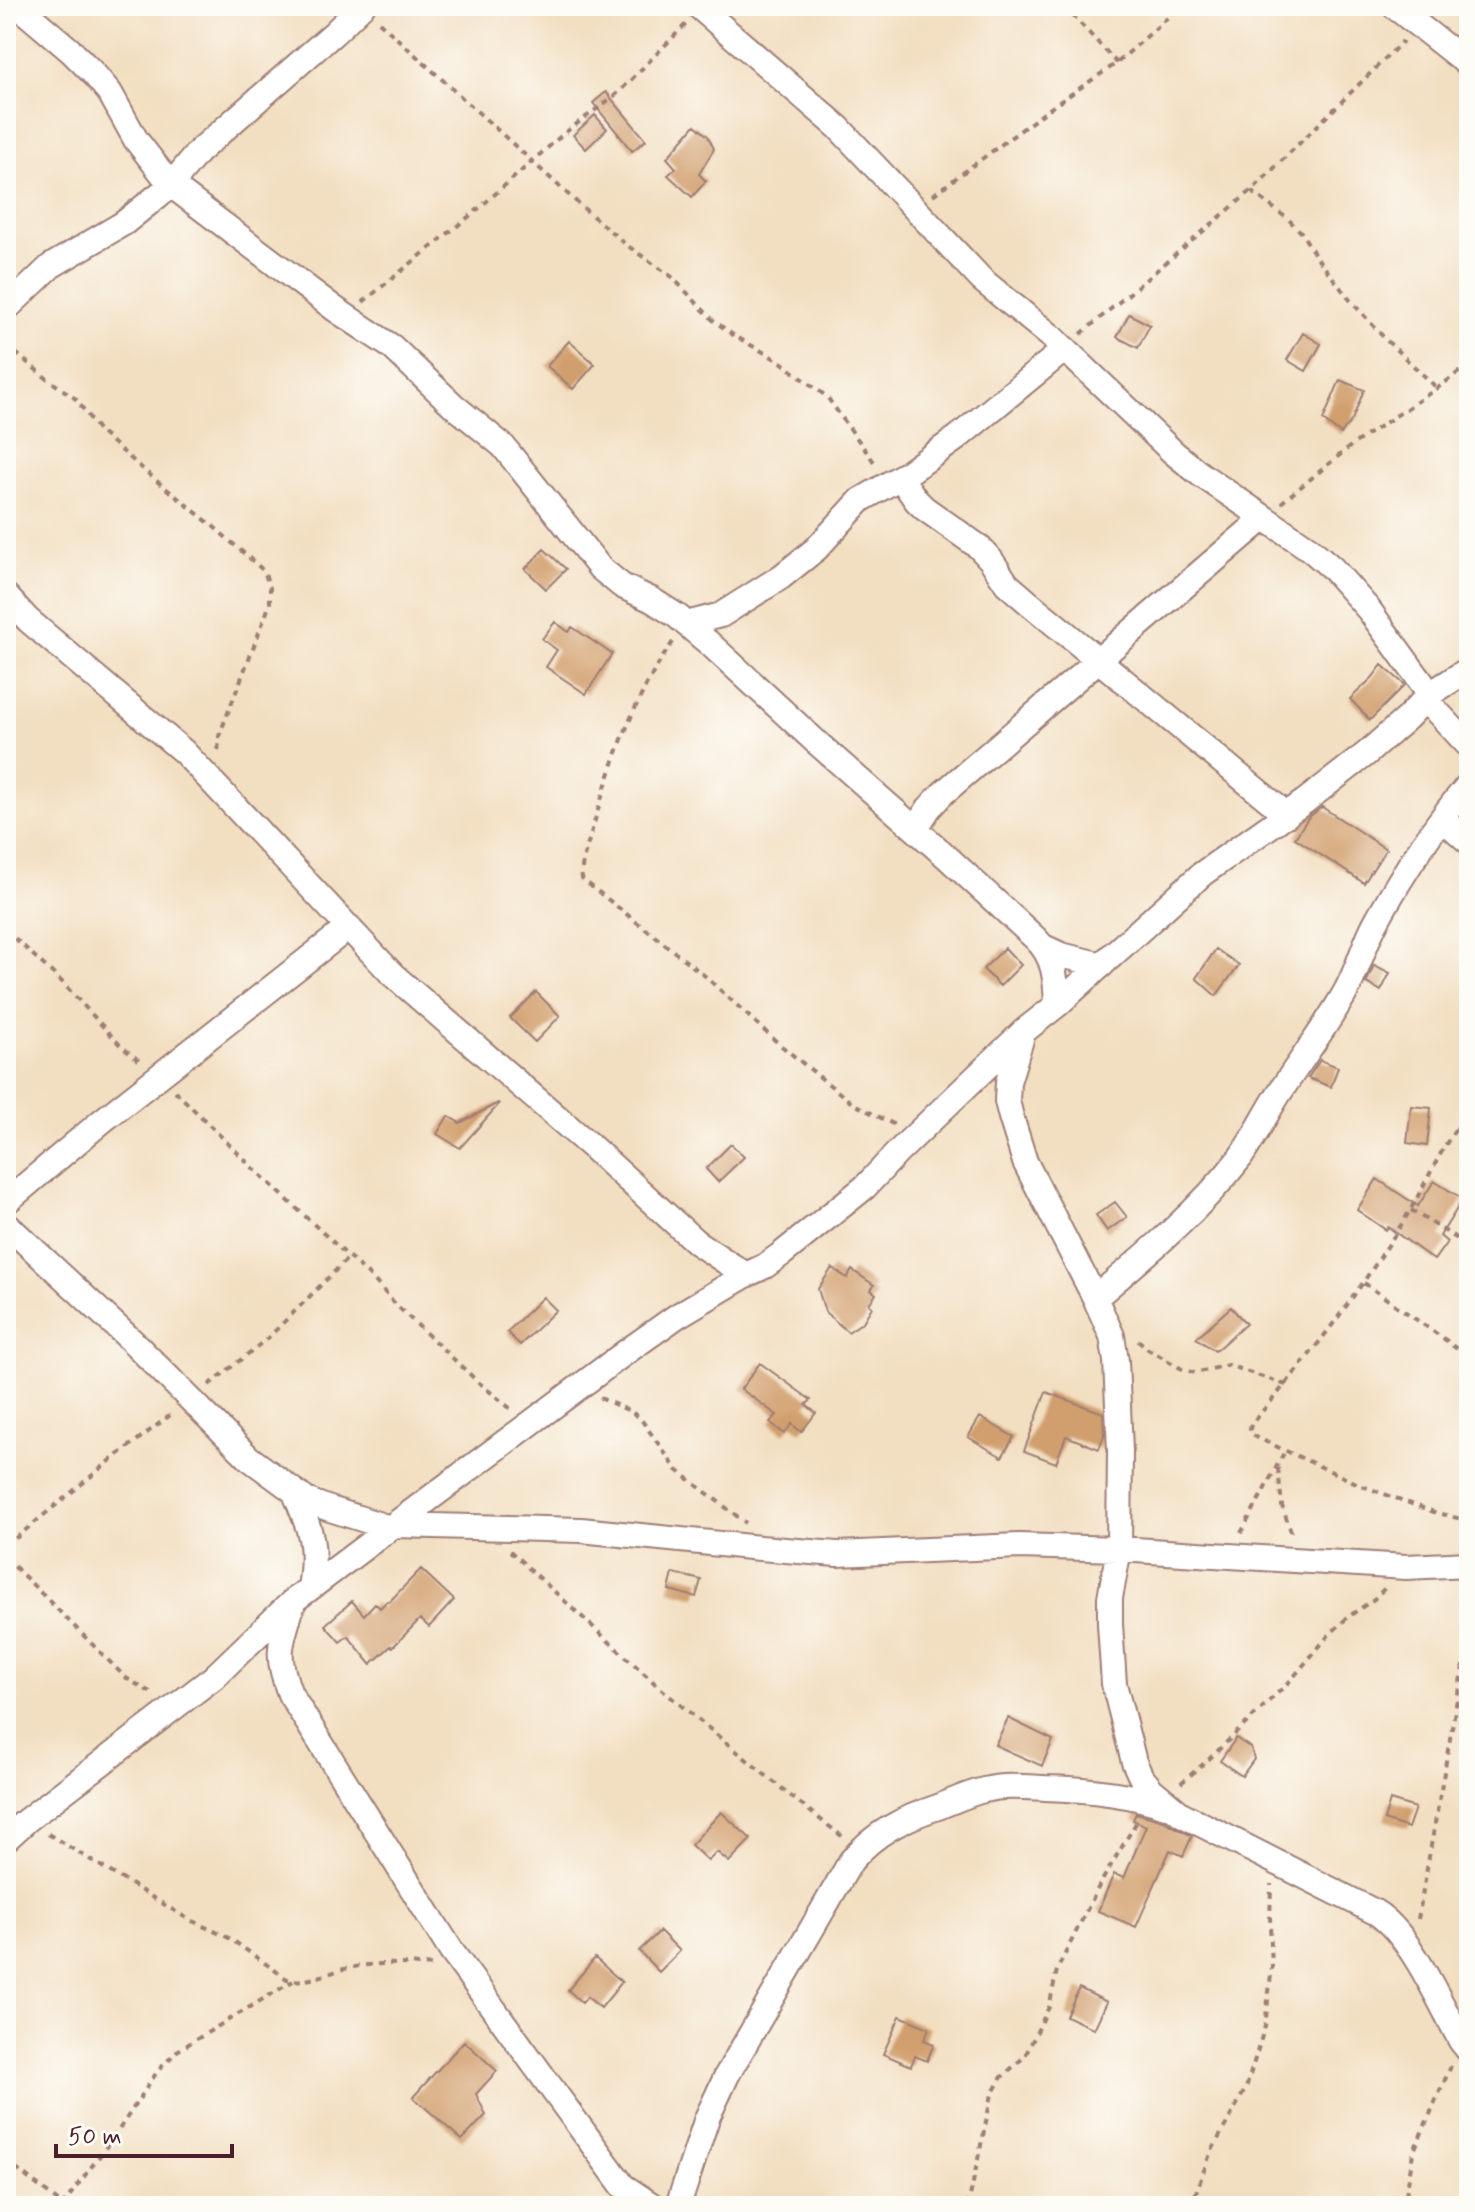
<svg xmlns="http://www.w3.org/2000/svg" width="1475" height="2212" font-family="Mynerve,sans-serif">
<style>
.building{fill:#d19f6d}
.lines{fill:none;stroke-linecap:round;stroke-linejoin:round}
.minor-casing{stroke:#9e7e76;stroke-width:28}
.path{stroke:#9e7e76;stroke-width:4;stroke-dasharray:6 6;stroke-linecap:butt}
.minor{stroke:#fff;stroke-width:24}
</style>
<rect width="100%" height="100%" fill="#fdfcf7"/>
<filter id="ink" filterUnits="userSpaceOnUse"><feTurbulence type="fractalNoise" baseFrequency=".0125" numOctaves="2"/><feDisplacementMap in="SourceGraphic" scale="16" xChannelSelector="R" yChannelSelector="G"/><feConvolveMatrix kernelMatrix="1 2 1 2 8 2 1 2 1" color-interpolation-filters="sRGB"/></filter>
<filter id="wash" filterUnits="userSpaceOnUse"><feTurbulence type="fractalNoise" baseFrequency=".006" numOctaves="4" result="noise"/><feDisplacementMap in="SourceGraphic" scale="32" xChannelSelector="R" yChannelSelector="G"/><feGaussianBlur stdDeviation="1.8" result="paint"/><feColorMatrix in="noise" values="0 0 0 0 0 0 0 0 0 0 0 0 0 0 0 0 0 1.4 0 .05"/><feComposite in="paint" operator="in"/></filter>
<g filter="url(#wash)">
<rect width="100%" height="100%" fill="#f2dec0"/>
<g id="blocks">
<path class="building" d="M606 92 646 140 632 151 593 103Z
M595 115 607 129 586 149 573 135Z
M695 125 708 136 714 149 699 174 706 181 692 197 668 175 676 168 667 158Z
M1129 314 1150 325 1138 348 1117 337Z
M1303 333 1321 344 1306 371 1287 360Z
M569 341 595 364 573 389 547 366Z
M1340 380 1364 390 1352 420 1341 434 1323 420Z
M544 549 566 569 546 589 525 569Z
M555 622 569 632 572 627 612 654 586 694 546 667 557 650 542 639Z
M1382 665 1405 685 1370 720 1350 699 1372 678Z
M1322 807 1386 849 1364 883 1295 838 1308 818Z
M1005 948 1021 965 1000 986 983 969Z
M1216 949 1239 965 1216 996 1196 978Z
M1374 965 1390 973 1381 991 1366 983Z
M536 992 560 1016 535 1042 510 1018Z
M1320 1060 1338 1067 1331 1087 1308 1078Z
M498 1103 499 1104 460 1148 437 1134 448 1116 460 1123Z
M1411 1106 1431 1108 1427 1146 1407 1143Z
M731 1144 744 1157 718 1182 706 1169Z
M1377 1179 1418 1206 1434 1181 1463 1199 1440 1236 1447 1242 1434 1260 1388 1227 1386 1230 1357 1210Z
M1115 1202 1127 1217 1107 1231 1096 1215Z
M832 1268 847 1278 852 1270 874 1285 871 1290 876 1294 869 1304 872 1307 863 1322 848 1332 825 1312 818 1289Z
M543 1297 556 1310 520 1345 507 1332Z
M1231 1307 1246 1324 1215 1351 1196 1338Z
M760 1363 811 1400 806 1405 816 1413 801 1432 792 1424 784 1434 770 1422 777 1415 741 1389Z
M1046 1392 1103 1413 1104 1435 1099 1449 1066 1436 1056 1463 1024 1451Z
M980 1417 1014 1437 1002 1457 968 1437Z
M421 1569 454 1600 429 1627 420 1619 393 1647 391 1646 371 1664 348 1636 340 1642 325 1625 352 1601 364 1615 375 1603 380 1608 387 1601 389 1602Z
M673 1573 701 1580 696 1597 669 1590Z
M1008 1718 1053 1740 1042 1766 995 1745Z
M1236 1738 1251 1748 1254 1759 1242 1776 1220 1761Z
M1390 1800 1415 1808 1408 1828 1384 1820Z
M721 1812 751 1839 729 1862 717 1852 708 1861 691 1845Z
M1136 1813 1164 1821 1192 1836 1183 1856 1170 1850 1136 1927 1098 1911 1114 1874 1124 1878 1146 1826 1133 1820Z
M660 1931 680 1951 659 1972 639 1951Z
M595 1958 622 1982 601 2008 587 1997 582 2003 568 1990Z
M1079 1988 1107 2002 1094 2029 1066 2016Z
M900 2016 929 2028 924 2040 934 2044 927 2061 915 2056 911 2066 883 2054Z
M464 2041 497 2071 476 2094 486 2115 462 2140 413 2097Z"/>
</g>
</g>
<g filter="url(#ink)">
<use href="#blocks" fill-opacity="0" stroke="#9e7e76" stroke-width="2"/>
<g class="lines">
<defs>
<path id="minor" d="M18 6 71 51 94 74 110 93 136 140 171 185 335 309 392 347 453 405 503 446 600 568 622 586 652 600 677 616 710 644 815 741 948 858 1035 938C1055 957 1056 979 1057 1005
M698 6 838 127 982 280 1052 337 1174 453 1200 474 1310 549 1332 568 1369 610 1430 694
M1394 6 1469 65
M6 309 51 266 124 223 171 185 198 152 334 33 362 6
M900 477 916 500 924 508 979 547 991 560 1007 584 1029 603 1287 815
M6 596 28 620 184 752 393 975 594 1149 696 1242 746 1275
M686 624 721 615 781 577 816 549 861 500 909 472 957 438 1065 349
M1425 699 1469 746
M1442 818 1469 842
M915 829 929 808 942 794 1264 518
M1046 948 1061 955 1102 965
M1023 1033 1008 1082 1007 1101 1011 1117 1025 1162 1095 1298 1112 1336 1116 1361 1120 1451 1119 1549 1110 1598V1624L1114 1684 1134 1762 1141 1777 1152 1790 1181 1814 1375 1912C1410 1933 1440 2003 1461 2041L1469 2051
M6 1202 102 1121 349 927
M6 1224 131 1340 249 1458 306 1500 327 1508 390 1528
M1095 1298C1146 1255 1199 1211 1240 1158 1254 1138 1265 1116 1278 1095 1300 1061 1325 1028 1345 993 1358 970 1364 943 1377 920 1403 873 1434 825 1469 784
M294 1491C311 1531 317 1544 310 1588
M396 1525 581 1530 760 1548 837 1554 1019 1546 1119 1549 1406 1567 1469 1564
M293 1603C281 1644 274 1652 290 1694L452 1952 623 2186 653 2206
M6 1839 27 1820 214 1677 293 1601 390 1528 626 1352 677 1316 746 1275 765 1266 783 1253 865 1187 899 1151 1024 1031 1057 1005 1202 874 1304 802 1366 754 1407 718 1430 694 1469 669
M678 2206 707 2118 727 2075 851 1861C874 1833 904 1818 938 1807 953 1801 968 1794 984 1790 1004 1785 1025 1787 1045 1788 1086 1789 1127 1793 1166 1806"/>
</defs>
<use href="#minor" class="minor-casing"/>
<path class="path" d="M1064 6 1117 63
M379 22 581 206 625 244 672 277 713 320 733 335 781 362 827 397 877 466
M1251 191 1288 219 1301 232 1315 255 1350 300 1387 341 1437 388
M933 195 1052 107 1117 63 1181 6
M363 302 477 210 562 135 618 93 686 24
M1081 334 1251 191 1403 41
M6 345 45 377 76 399 99 431 158 482 213 526 264 571 270 588V604L219 736 218 755
M1281 503 1352 445 1442 385 1469 364
M673 642C633 698 611 765 592 830 588 845 580 863 582 879L705 976 779 1044 852 1103 895 1125
M6 930 61 981 121 1046 141 1062
M175 1091 254 1169 373 1279 396 1305 477 1381 511 1409
M1469 1110C1442 1144 1426 1185 1403 1222 1357 1295 1309 1359 1251 1424L1250 1429 1251 1434 1260 1439 1365 1487 1434 1512 1469 1521
M1455 1128 1469 1136
M1411 1210 1469 1246
M1364 1283 1447 1341 1469 1359
M1138 1340 1148 1349 1182 1369 1195 1373 1228 1365 1286 1385
M209 1385 269 1337 349 1257
M600 1398 630 1411 640 1418 677 1470 746 1523
M1278 1468 1282 1506 1293 1537
M1241 1533 1285 1451
M6 1546 106 1464 173 1413
M510 1551 660 1688 798 1802 843 1837
M6 1558 126 1678 155 1695
M1461 1679 1469 1682
M1181 1783 1207 1761 1291 1680 1329 1635 1348 1617 1374 1599 1385 1588
M48 1834 188 1919 231 1939 287 1979C310 1985 331 1970 354 1967 381 1962 407 1964 435 1966
M1418 1919 1462 1671 1469 1648
M6 2161 63 2205
M62 2206 116 2134 157 2072 177 2051 293 1981
M965 2206 970 2196 992 2094 1002 2077 1025 2056 1049 2007 1057 1970 1100 1884 1136 1823
M1191 2206 1210 2154 1246 2088 1265 2026 1272 1966 1270 1925 1271 1884
M1401 2206 1406 2195 1413 2153 1451 2066"/>
<use href="#minor" class="minor"/>
</g>
</g>
<rect width="1475" height="2212" fill="none" stroke="#fdfcf7" stroke-width="32"/>
<path d="M56 2144v12h176v-12" fill="none" stroke="#4a1f2b" stroke-width="4"/>
<text x="68" y="2144" font-size="24" fill="#4a1f2b" stroke="#fdfcf7" stroke-width="6" paint-order="stroke">50 m</text>
</svg>
